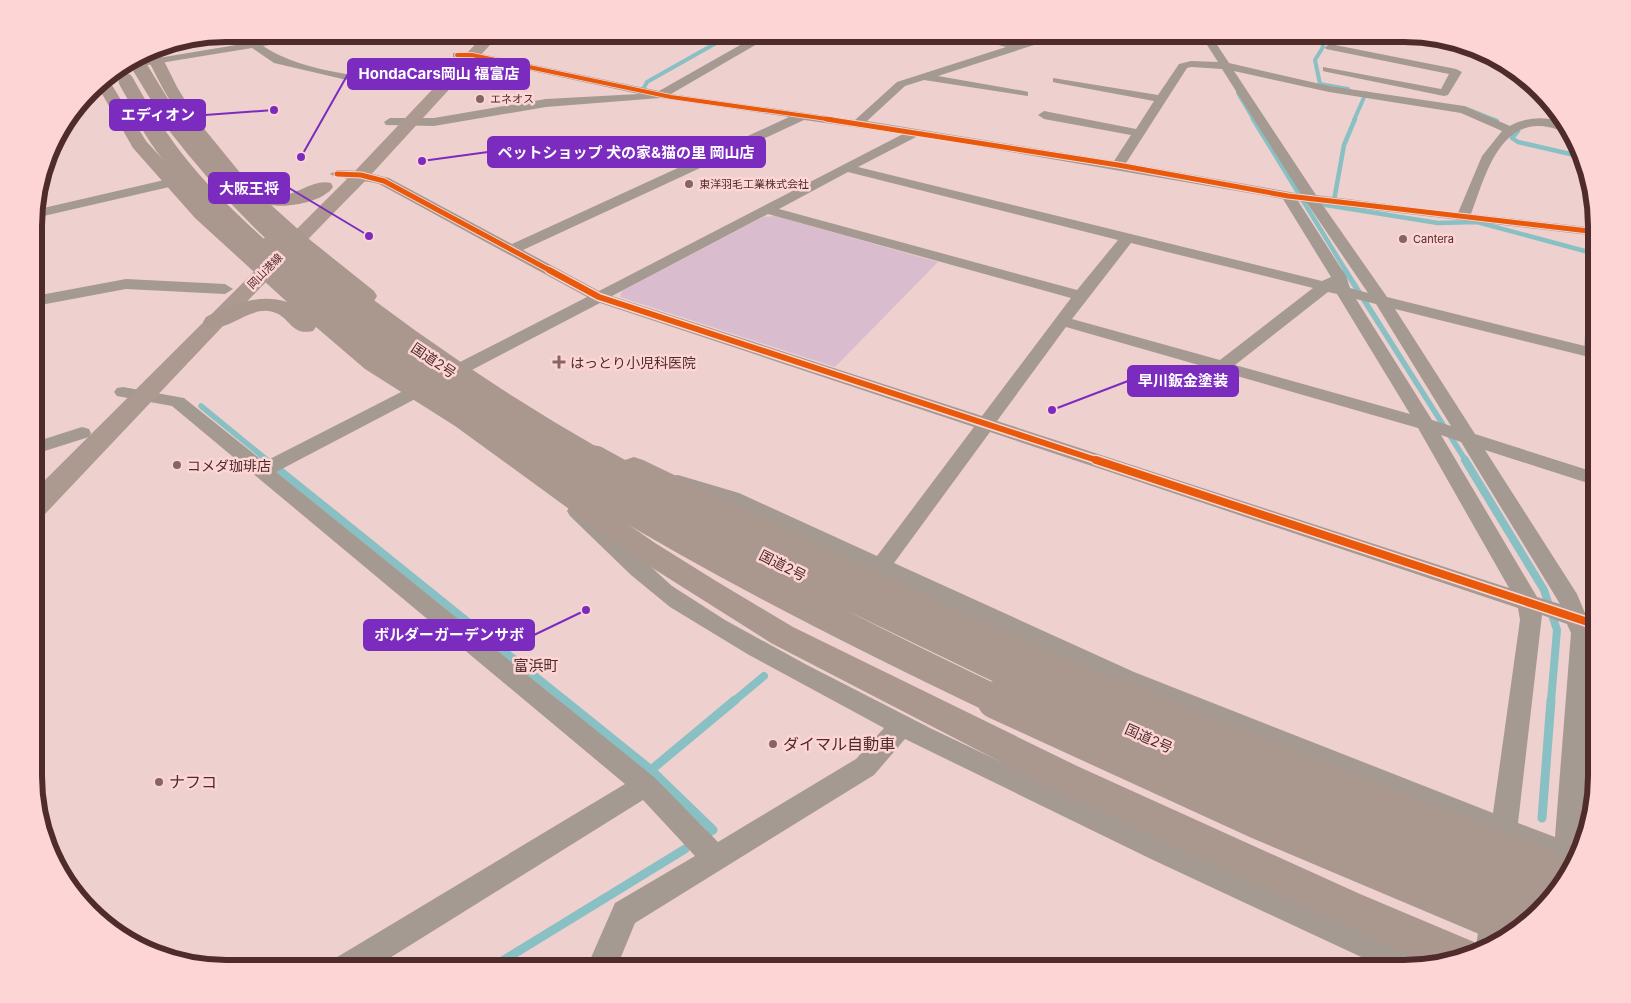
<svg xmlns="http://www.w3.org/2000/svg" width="1631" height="1003" font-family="Inter,'Noto Sans JP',sans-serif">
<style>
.green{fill:#d9bcce}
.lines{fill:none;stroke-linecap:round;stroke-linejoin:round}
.stream-far4{stroke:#88c0c3;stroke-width:4}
.stream-far3{stroke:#88c0c3;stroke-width:4.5}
.stream-far2{stroke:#88c0c3;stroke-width:5.5}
.stream-far1{stroke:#88c0c3;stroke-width:8}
.stream{stroke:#88c0c3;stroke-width:9}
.minor{fill:#a59a91;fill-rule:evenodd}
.primary{fill:#ac9a90;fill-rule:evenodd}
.trunk{fill:#aa988e;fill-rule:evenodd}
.trunk-bridge-far4{stroke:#aa988e;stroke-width:15}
.trunk-bridge-far3{stroke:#aa988e;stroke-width:19}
.trunk-bridge-far2{stroke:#aa988e;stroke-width:24}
.trunk-bridge-far1{stroke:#aa988e;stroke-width:29}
.trunk-bridge{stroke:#aa988e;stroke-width:38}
.cycleway-far3-casing{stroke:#fcd5d4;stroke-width:5.5}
.cycleway-far2-casing{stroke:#fcd5d4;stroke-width:7}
.cycleway-far1-casing{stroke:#fcd5d4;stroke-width:9}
.cycleway-casing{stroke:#fcd5d4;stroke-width:11}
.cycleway-far3{stroke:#e8590c;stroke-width:4}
.cycleway-far2{stroke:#e8590c;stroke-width:5}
.cycleway-far1{stroke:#e8590c;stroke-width:6}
.cycleway{stroke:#e8590c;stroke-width:8}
.poi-dot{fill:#876564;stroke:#fcd5d4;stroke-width:2}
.labels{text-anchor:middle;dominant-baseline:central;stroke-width:5;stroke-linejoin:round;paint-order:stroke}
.far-poi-label{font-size:11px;fill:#4f2b2b;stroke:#fcd5d4;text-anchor:start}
.far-street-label{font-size:11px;fill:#4f2b2b;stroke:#fcd5d4}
.street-label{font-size:14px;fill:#4f2b2b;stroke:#fcd5d4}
.poi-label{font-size:14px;fill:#4f2b2b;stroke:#fcd5d4;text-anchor:start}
.neighbourhood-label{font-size:15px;fill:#4f2b2b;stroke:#fcd5d4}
.near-poi-label{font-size:16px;fill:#4f2b2b;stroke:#fcd5d4;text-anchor:start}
.rim{fill:none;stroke:#4f2b2b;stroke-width:6}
.leader{fill:none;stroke:#7b2cbf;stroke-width:2}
.callout-dot{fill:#7b2cbf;stroke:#fcd5d4;stroke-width:2}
.callout{fill:#7b2cbf;stroke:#7b2cbf;stroke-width:2}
.callout-label{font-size:15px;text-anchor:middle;font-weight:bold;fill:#fff}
</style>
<rect width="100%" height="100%" fill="#eed0cf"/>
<path class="green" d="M775 216 938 262 835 367 620 297 622 291 763 217Z"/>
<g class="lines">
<path class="stream-far4" d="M712 34 725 38
M1321 34 1323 47 1315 60 1320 84 1348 89
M1238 93 1254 120
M640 95 647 82 725 38 757 34
M1465 108 1495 120
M1354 120 1366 93"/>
<path class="stream-far3" d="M1253 119 1346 271
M1492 119 1497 121
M1511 128 1518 131 1512 138 1518 142 1579 156
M1313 203 1438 223 1477 222 1592 253
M1333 206 1344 145 1355 119
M1591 271 1592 252 1597 248"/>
<path class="stream-far2" d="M1345 270 1466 461
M1587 348 1591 270
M201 406 267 460"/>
<path class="stream-far1" d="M1465 460 1544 590 1557 630 1551 701
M278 469 566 701
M734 701 764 676"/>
<path class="stream" d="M564 700 651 770
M1542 818 1551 700
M708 833 713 830 651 770 735 700
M494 966 685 849"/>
<path class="minor" d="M300 34H321L316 37 263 46C307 75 375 78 427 81L433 84 427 87 364 84 274 63 252 48 117 70 128 63 248 43 246 40 251 37 257 41Z
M774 34H790L757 44 671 94 855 120 897 82 1006 47 963 36 962 34H978L1017 44 1048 34H1063L1062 36 938 76 1024 91 1028 92V96L924 80 905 86 867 121 1114 161 1131 135 1044 119 1038 115 1044 111 1136 129 1154 101 1057 83 1053 82V78L1158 95 1179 64 1191 61 1218 62 1200 34H1210L1229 63 1329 86 1464 106 1510 126C1527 116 1557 114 1571 130V134C1560 131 1549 125 1537 126 1496 127 1483 183 1471 214L1597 228V236L1322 204 1387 297 1597 349V359L1395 309 1475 434 1597 473V486L1485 450 1577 594 1585 613 1597 616V633L1593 632 1582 848 1566 882 1556 878 1552 869 1553 862 1514 846 1512 852 1502 855 1492 852 1488 843 1489 836 1118 686 725 503 671 486 668 481 671 476 678 475 739 493 877 556 974 427 600 303 470 371H458L455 367 458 363 587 297 379 184C369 181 335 178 330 174L337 170 361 171 389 178 512 244 789 117 660 98 546 107 434 126 386 125 384 122 390 118H434L546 99 639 94 472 58 453 57V53L472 52 659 91 749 40ZM1191 67 1222 69 1301 194 1126 163 1187 68ZM1234 71 1329 92 1461 113 1502 131 1482 156 1458 213 1316 195ZM804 120 903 134 599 291 523 250ZM918 136 1283 199 1331 277 1322 281 858 167ZM848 172 1118 240 1077 290 779 209ZM1298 201 1307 203 1368 293 1350 288 1346 276ZM768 214 1071 298 982 416 612 296ZM1131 243 1313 288 1220 360 1072 319ZM1328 292 1337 294 1410 414 1235 365ZM1356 299 1376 304 1451 426 1432 420ZM1066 327 1418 428 1509 588 997 421ZM990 432 1518 608 1520 620 1493 813 1134 672 894 563ZM1441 435 1461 442 1560 604 1537 597ZM1542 615 1567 624 1571 633 1555 837 1518 823Z
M1330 44 1456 69 1462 72 1448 95 1444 96 1327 72 1323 71V67L1441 89 1449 74 1326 49 1325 47Z
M173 178 180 182 178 185 35 218V210Z
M126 279 225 284 233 289 225 294 126 289 35 306V296Z
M123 387 184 398 264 462 409 388H421L424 392 421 396 276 472 654 777 718 842 856 759 884 728 749 655 670 607 631 575 570 516 567 511 570 506 577 504 584 506 672 586 725 620 807 665 932 729 1119 818 1430 958 1432 964 1417 969H1387L1151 859 905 739 874 775 635 923 616 969H586L615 903 695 856 643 800 372 969H330L334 959 625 784 172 406 117 396 114 392 117 388Z
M82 427 89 429 91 433 89 437 35 454V442Z
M1495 897 1505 901 1509 911 1507 938 1501 944 1478 951 1476 947 1481 911 1485 901Z"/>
<path class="primary" d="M485 34H500L367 179 222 327 45 514 35 516V490L355 171Z"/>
<path class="trunk" d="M157 47 177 87 197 120 246 180 257 181C283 215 305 177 331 183L333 187C323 202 288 208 271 205L309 239 374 291 377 296 374 301 366 302 358 301C267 228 195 161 145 53Z
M107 77 146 141 209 210 295 286 381 359 473 416 655 543 716 581 793 627 1077 766 1360 894 1474 942 1478 951 1432 964 1332 920 1051 788 771 643 635 557 455 426 365 369 316 327 313 331C290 336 291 317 273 312 249 305 229 333 206 327L203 322 206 317C231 305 259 293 287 302L195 218 133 148 97 85Z
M271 236C280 238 306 265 315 274L319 278 315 282C294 288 272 258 261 242L264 238Z
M634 457 643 460 943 604 1119 682 1123 691 1119 700 1107 704 1095 700 921 620 625 472 621 466 625 460Z"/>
<path class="trunk-bridge-far4" d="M136 61 172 120
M126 81 148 120"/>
<path class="trunk-bridge-far3" d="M147 119C181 178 235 226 285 271
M172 119C215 175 262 227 317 271"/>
<path class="trunk-bridge-far2" d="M284 270 402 362 552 461
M315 270C404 341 499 405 597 461"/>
<path class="trunk-bridge-far1" d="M550 460C693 551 845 628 998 701
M595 460 796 570 1067 701
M1107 691 1129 701"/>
<path class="trunk-bridge" d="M996 700 1258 820 1516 929
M1065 700 1312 808 1545 902
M1126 700 1190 730 1568 878"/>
<defs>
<path id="cycleway-far3" d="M457 55H472L671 97 834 120"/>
<path id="cycleway-far2" d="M826 119 1118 165 1288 196 1597 232
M337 174 361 175 384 181 551 271"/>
<path id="cycleway-far1" d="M549 270 599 297 1099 461"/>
<path id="cycleway" d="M1096 460 1597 625"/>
</defs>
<use href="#cycleway-far3" class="cycleway-far3-casing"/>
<use href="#cycleway-far2" class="cycleway-far2-casing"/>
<use href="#cycleway-far1" class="cycleway-far1-casing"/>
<use href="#cycleway" class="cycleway-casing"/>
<use href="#cycleway-far3" class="cycleway-far3"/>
<use href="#cycleway-far2" class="cycleway-far2"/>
<use href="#cycleway-far1" class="cycleway-far1"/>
<use href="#cycleway" class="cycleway"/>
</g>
<g class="poi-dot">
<circle cx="480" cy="99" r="5"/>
<circle cx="689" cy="184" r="5"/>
<circle cx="1403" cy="239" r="5"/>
<path d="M556.5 354.5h5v5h5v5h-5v5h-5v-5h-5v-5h5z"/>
<circle cx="177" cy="465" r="5"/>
<circle cx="773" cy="744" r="5"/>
<circle cx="159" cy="782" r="5"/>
</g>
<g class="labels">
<g class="far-poi-label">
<text x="490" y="99">エネオス</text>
<text x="699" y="184">東洋羽毛工業株式会社</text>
<text x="1413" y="239">Cantera</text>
</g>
<g class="far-street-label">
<text transform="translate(265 271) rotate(-45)">岡山港線</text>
</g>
<g class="street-label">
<text transform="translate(434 360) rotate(34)">国道2号</text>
<text transform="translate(783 565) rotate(27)">国道2号</text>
<text transform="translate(1149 738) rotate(24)">国道2号</text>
</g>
<g class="poi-label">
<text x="570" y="362">はっとり小児科医院</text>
<text x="187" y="465">コメダ珈琲店</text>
</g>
<g class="neighbourhood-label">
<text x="536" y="665">富浜町</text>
</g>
<g class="near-poi-label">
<text x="783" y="744">ダイマル自動車</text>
<text x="169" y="782">ナフコ</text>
</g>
</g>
<path d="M0 0H1631V1003H0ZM226 42H1404A184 184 0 0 1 1588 226V776A184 184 0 0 1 1404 960H226A184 184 0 0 1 42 776V226A184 184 0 0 1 226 42Z" fill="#fcd5d4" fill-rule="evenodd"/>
<path class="rim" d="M226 42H1404A184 184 0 0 1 1588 226V776A184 184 0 0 1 1404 960H226A184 184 0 0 1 42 776V226A184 184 0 0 1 226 42Z"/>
<path class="leader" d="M301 157L348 74M274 110L205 115M422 161L488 152M369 236L289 188M1052 410L1128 381M586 610L534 635"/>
<g class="callout-dot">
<circle cx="301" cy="157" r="5"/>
<circle cx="274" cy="110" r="5"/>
<circle cx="422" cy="161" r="5"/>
<circle cx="369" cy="236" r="5"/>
<circle cx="1052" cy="410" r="5"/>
<circle cx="586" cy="610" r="5"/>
</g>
<g class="callout">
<rect x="348" y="59" width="181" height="30" rx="5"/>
<rect x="110" y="100" width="95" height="30" rx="5"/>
<rect x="488" y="137" width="277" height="30" rx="5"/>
<rect x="209" y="173" width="80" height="30" rx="5"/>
<rect x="1128" y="366" width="110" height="30" rx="5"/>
<rect x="364" y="620" width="170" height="30" rx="5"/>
</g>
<g class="callout-label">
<text x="439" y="79">HondaCars岡山 福富店</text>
<text x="158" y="120">エディオン</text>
<text x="626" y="158">ペットショップ 犬の家&amp;猫の里 岡山店</text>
<text x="249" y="194">大阪王将</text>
<text x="1183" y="386">早川鈑金塗装</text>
<text x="449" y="640">ボルダーガーデンサボ</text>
</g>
</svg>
